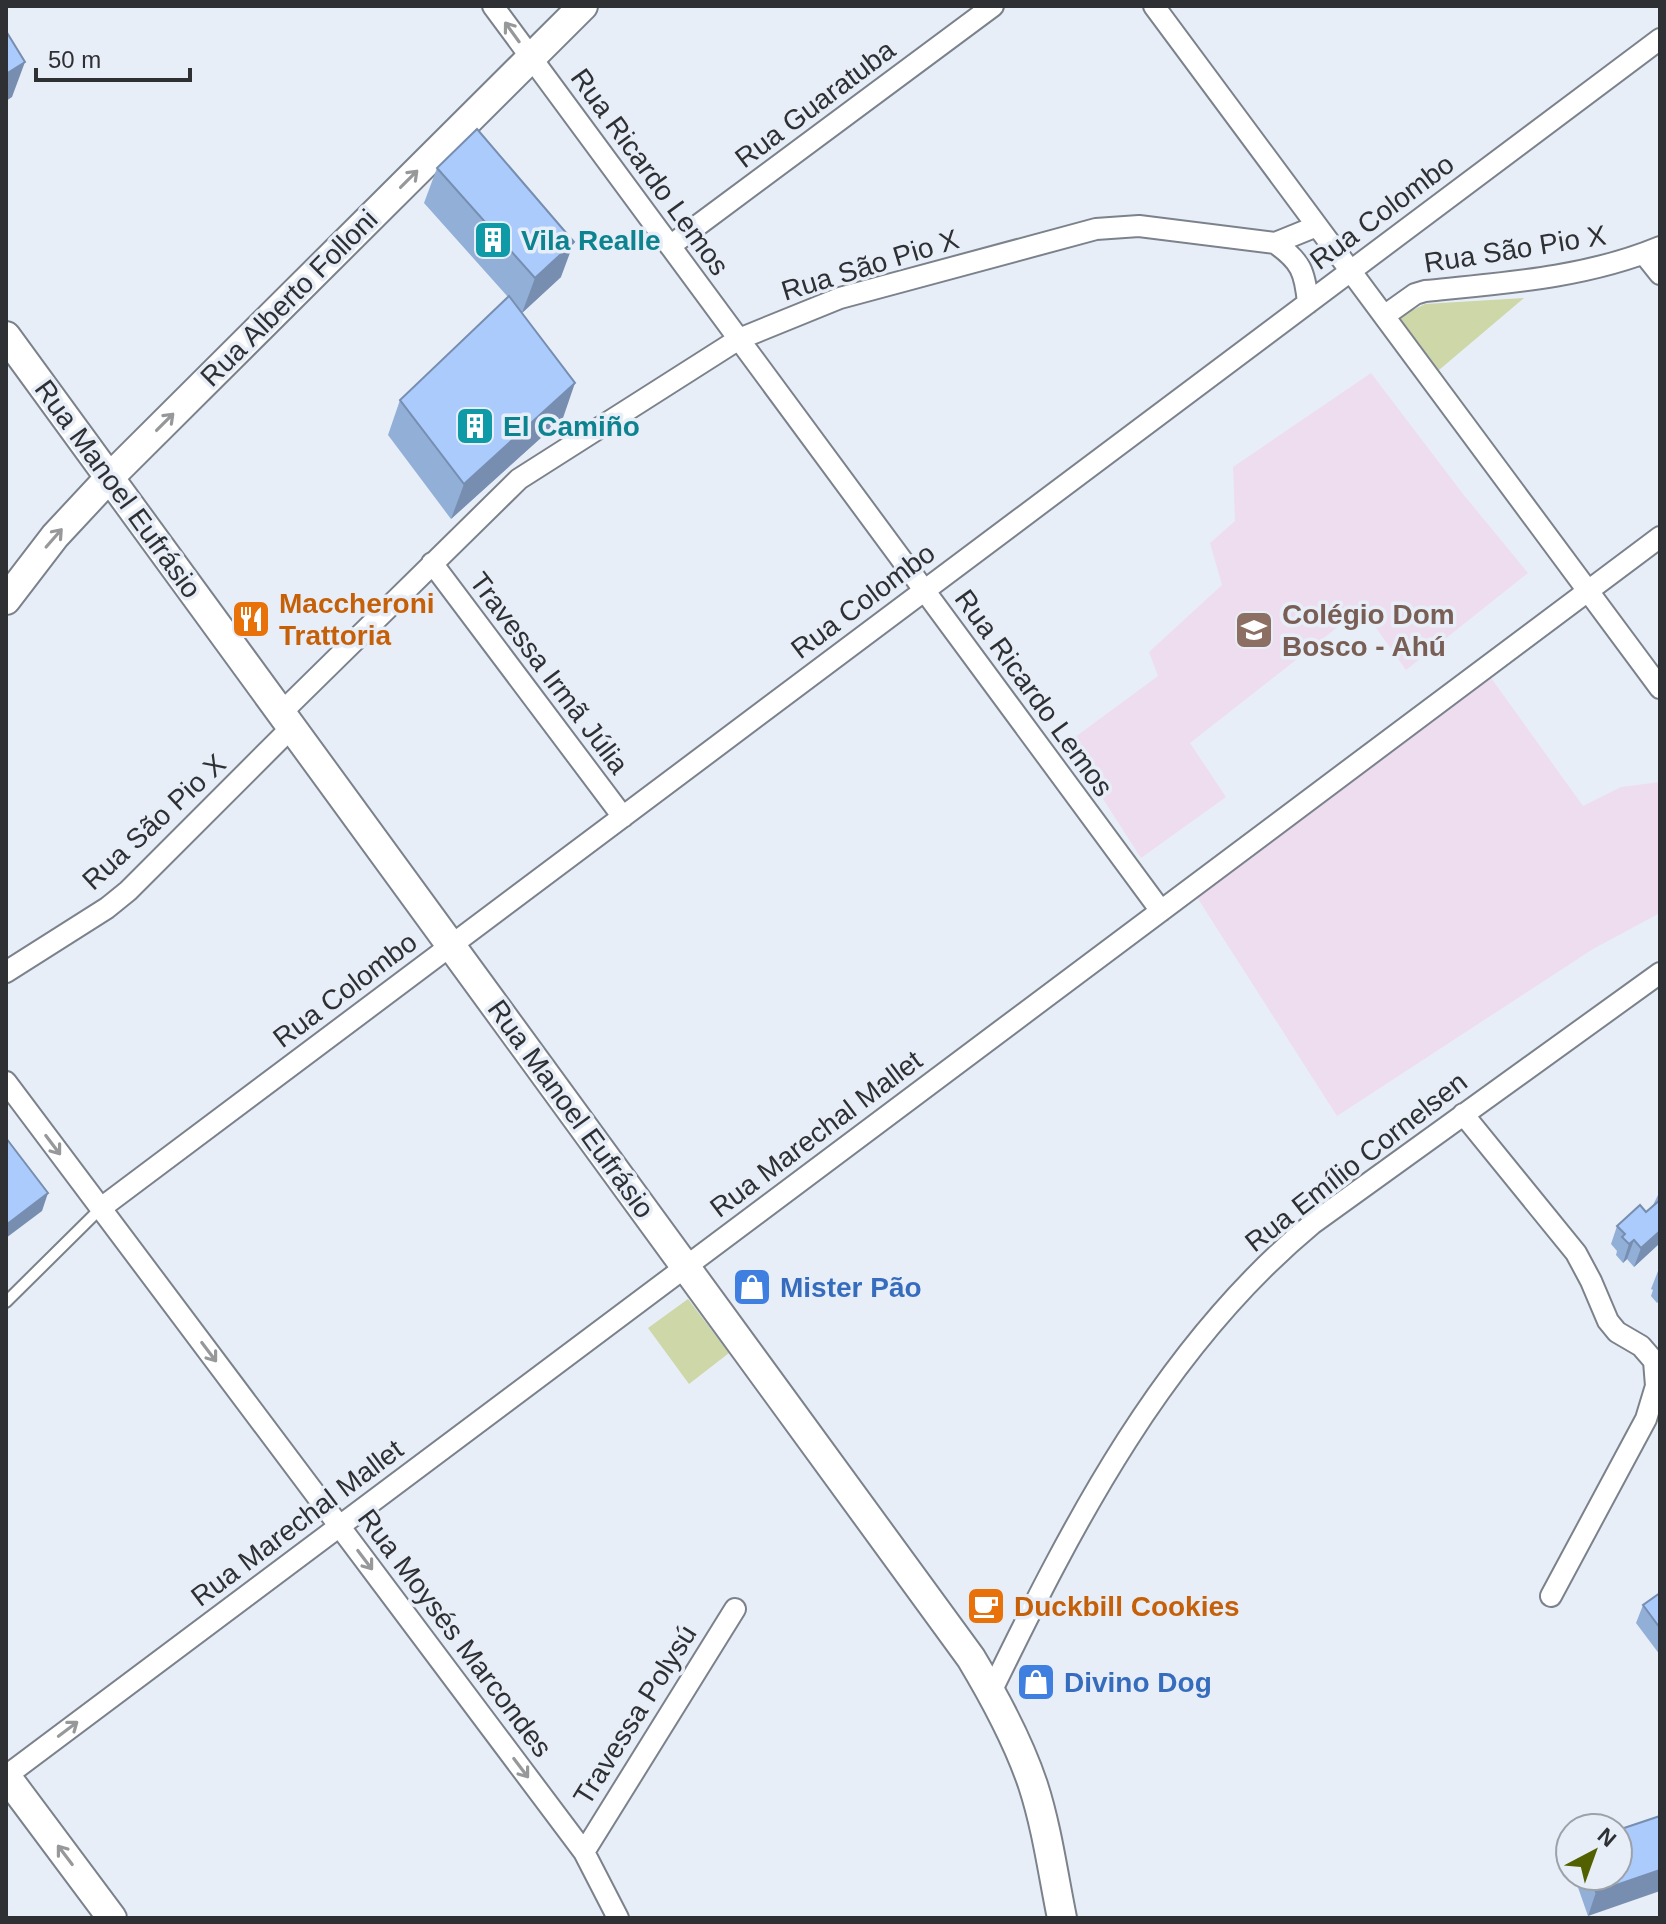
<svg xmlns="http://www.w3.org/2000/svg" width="1666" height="1924" font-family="Arial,sans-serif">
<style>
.education{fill:#eeddef}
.green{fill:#ced7a7}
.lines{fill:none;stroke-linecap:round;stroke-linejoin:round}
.lane-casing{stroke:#7c828b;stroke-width:14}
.street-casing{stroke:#7c828b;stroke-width:24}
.secondary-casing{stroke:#7c828b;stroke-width:32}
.lane{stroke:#fff;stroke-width:10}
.street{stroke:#fff;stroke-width:20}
.secondary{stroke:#fff;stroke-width:28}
.wall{fill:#92afd8}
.shaded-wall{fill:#778eb0}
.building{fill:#aacbfb;stroke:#778eb0;stroke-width:2}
.oneway{stroke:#96989a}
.labels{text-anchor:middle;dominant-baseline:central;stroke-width:7;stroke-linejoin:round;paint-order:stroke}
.street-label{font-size:28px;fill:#2e3034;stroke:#e7eef7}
.culture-label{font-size:28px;font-weight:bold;fill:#0d838f;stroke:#e7eef7;text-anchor:start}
.food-label{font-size:28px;font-weight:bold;fill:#c56008;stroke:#e7eef7;text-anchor:start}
.education-label{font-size:28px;font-weight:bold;fill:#785e54;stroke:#e7eef7;text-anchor:start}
.shop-label{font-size:28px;font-weight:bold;fill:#366cbe;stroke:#e7eef7;text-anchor:start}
</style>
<rect width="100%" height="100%" fill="#e7eef7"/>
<path class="education" d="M1371 373 1463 494 1528 573 1406 670 1362 608 1190 743 1226 797 1141 858 1067 743 1158 676 1149 652 1222 585 1210 543 1235 521 1233 467Z
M1489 675 1583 806 1621 787 1660 782V913L1593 949 1337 1116 1193 891Z"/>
<path class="green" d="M1524 298 1439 370 1399 317 1425 304Z
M688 1299 729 1353 689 1384 648 1328Z"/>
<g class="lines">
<defs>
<path id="lane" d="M6 1302 101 1208"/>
<path id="street" d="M493 6 1161 911
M1154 6 1660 688
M1275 243C1301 261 1305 272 1308 303
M670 246 993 6
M1644 254 1660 274
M1384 316 1415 294 1425 291C1505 283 1585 278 1660 247
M432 563 623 817
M281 713 519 479 739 339 840 298 1096 229 1139 226 1275 243 1317 226
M6 972 107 908 128 891 291 728
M6 1082 584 1852 618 1918
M1463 1114 1576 1253 1591 1281 1608 1321 1617 1332 1641 1346 1654 1361 1656 1386 1646 1419 1551 1596
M101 1208 1660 39
M991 1692C1074 1521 1164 1347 1312 1224L1660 973
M6 1776 1660 537
M584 1852 735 1609"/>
<path id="secondary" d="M6 336 971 1658C995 1698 1018 1740 1033 1785 1047 1828 1053 1874 1062 1918
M6 600 55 536 110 477 583 6
M6 1776 112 1918"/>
</defs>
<use href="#lane" class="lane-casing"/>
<use href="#street" class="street-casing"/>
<use href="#secondary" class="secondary-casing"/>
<use href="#lane" class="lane"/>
<use href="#street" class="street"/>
<use href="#secondary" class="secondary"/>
</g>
<path class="wall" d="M437 168 561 277 522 313 563 418 451 519 388 435 400 400 508 297 424 203Z
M1660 1191V1243L1634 1267 1627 1259 1623 1263 1616 1255 1617 1251 1611 1244 1617 1226 1646 1212 1653 1205Z
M1660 1268V1300L1657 1303 1651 1296 1653 1290 1651 1289 1658 1271Z
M1660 1593V1655L1636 1623 1643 1605Z
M1574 1876H1618L1588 1916Z"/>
<path class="shaded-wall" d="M25 62 12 97 6 101V74Z
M574 242 561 277 522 313 535 278Z
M575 383 563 418 451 519 464 484Z
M48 1193 42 1211 6 1238V1225Z
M1660 1231V1243L1634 1267 1641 1248Z
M1634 1240 1627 1259 1623 1263 1629 1244Z
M1660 1870V1891L1588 1916 1596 1892Z"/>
<path class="building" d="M6 31 25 62 6 74Z
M477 129 574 242 535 278 437 168Z
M509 296 575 383 464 484 400 400Z
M6 1138 48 1193 6 1225Z
M1660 1200V1231L1641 1248 1634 1240 1629 1244 1622 1237 1625 1234 1617 1226 1640 1205 1646 1212Z
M1660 1593V1628L1643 1605Z
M1660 1816V1870L1596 1892 1591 1876H1618V1830Z"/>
<defs><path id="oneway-shaft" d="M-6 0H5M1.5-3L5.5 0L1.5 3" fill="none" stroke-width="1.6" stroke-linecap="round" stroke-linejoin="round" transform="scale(2)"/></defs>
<g class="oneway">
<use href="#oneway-shaft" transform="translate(512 32) rotate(-126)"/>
<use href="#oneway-shaft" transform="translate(409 179) rotate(-45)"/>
<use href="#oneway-shaft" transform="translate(165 422) rotate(-45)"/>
<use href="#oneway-shaft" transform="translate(54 538) rotate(-49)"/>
<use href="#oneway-shaft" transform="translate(53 1145) rotate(53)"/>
<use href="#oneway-shaft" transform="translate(209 1352) rotate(53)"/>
<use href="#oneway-shaft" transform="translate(365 1560) rotate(53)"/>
<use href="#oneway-shaft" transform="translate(68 1729) rotate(-37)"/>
<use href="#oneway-shaft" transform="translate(521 1768) rotate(53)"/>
<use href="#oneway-shaft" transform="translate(65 1855) rotate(-127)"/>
</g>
<defs>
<symbol id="building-square" viewBox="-11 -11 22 22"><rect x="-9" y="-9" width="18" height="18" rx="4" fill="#0f9aa8" stroke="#e7eef7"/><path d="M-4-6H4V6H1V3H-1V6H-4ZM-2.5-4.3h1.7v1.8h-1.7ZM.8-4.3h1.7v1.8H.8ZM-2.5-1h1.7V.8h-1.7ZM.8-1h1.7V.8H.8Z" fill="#fff"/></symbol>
<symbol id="restaurant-square" viewBox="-11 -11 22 22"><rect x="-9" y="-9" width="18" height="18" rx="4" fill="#e8710a" stroke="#e7eef7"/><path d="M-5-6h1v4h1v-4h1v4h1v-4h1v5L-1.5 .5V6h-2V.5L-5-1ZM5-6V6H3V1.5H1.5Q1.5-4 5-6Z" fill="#fff"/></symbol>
<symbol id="school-square" viewBox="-11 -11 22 22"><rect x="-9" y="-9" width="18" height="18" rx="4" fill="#8d6e63" stroke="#e7eef7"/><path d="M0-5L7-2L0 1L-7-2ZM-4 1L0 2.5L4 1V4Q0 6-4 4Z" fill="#fff"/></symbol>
<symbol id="shop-square" viewBox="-11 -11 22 22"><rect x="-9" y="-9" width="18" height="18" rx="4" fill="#3f7fe0" stroke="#e7eef7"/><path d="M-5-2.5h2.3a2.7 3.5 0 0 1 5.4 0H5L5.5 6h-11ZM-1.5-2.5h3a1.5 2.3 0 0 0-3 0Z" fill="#fff"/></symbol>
<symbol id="cafe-square" viewBox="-11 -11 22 22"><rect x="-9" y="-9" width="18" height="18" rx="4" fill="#e8710a" stroke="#e7eef7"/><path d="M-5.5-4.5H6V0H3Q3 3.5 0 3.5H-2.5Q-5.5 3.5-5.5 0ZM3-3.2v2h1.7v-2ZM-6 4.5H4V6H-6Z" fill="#fff"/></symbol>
</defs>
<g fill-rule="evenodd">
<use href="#building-square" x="471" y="218" width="44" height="44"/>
<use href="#building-square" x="453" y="404" width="44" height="44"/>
<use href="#restaurant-square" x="229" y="597" width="44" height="44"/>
<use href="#school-square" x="1232" y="608" width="44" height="44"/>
<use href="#shop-square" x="730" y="1265" width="44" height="44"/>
<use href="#cafe-square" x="964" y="1584" width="44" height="44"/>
<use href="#shop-square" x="1014" y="1660" width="44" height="44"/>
</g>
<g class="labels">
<g class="street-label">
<text transform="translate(815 104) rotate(-37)">Rua Guaratuba</text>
<text transform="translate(650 172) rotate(54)">Rua Ricardo Lemos</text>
<text transform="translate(1382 212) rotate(-37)">Rua Colombo</text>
<text transform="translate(1515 249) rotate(-9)">Rua São Pio X</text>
<text transform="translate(870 265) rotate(-17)">Rua São Pio X</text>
<text transform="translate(289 298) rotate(-45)">Rua Alberto Folloni</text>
<text transform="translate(118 489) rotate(54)">Rua Manoel Eufrásio</text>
<text transform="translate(863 601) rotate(-37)">Rua Colombo</text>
<text transform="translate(549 673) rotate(53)">Travessa Irmã Júlia</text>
<text transform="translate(1034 693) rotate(54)">Rua Ricardo Lemos</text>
<text transform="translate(154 822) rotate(-43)">Rua São Pio X</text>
<text transform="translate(345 990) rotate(-37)">Rua Colombo</text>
<text transform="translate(571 1109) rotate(54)">Rua Manoel Eufrásio</text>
<text transform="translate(816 1134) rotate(-37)">Rua Marechal Mallet</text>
<text transform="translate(1356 1162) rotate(-38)">Rua Emílio Cornelsen</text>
<text transform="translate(297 1523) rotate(-37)">Rua Marechal Mallet</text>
<text transform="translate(455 1633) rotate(53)">Rua Moysés Marcondes</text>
<text transform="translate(635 1715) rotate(-58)">Travessa Polysú</text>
</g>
<g class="culture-label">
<text x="521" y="240">Vila Realle</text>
<text x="503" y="426">El Camiño</text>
</g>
<g class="food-label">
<text x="279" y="603">Maccheroni<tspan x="279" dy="32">Trattoria</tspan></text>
<text x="1014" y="1606">Duckbill Cookies</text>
</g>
<g class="education-label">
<text x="1282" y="614">Colégio Dom<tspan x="1282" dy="32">Bosco - Ahú</tspan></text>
</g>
<g class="shop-label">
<text x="780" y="1287">Mister Pão</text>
<text x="1064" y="1682">Divino Dog</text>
</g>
</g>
<rect width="1666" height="1924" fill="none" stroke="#2e3034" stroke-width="16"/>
<g transform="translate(1594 1852) rotate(41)"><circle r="38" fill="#e7eef7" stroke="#9da2a9" stroke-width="2"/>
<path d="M0-6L14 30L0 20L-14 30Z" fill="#526000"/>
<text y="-12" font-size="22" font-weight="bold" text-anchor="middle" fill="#2e3034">N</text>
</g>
<path d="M36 68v12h154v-12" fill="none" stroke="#2e3034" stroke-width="4"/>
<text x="48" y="68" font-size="24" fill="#2e3034" stroke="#e7eef7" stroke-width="6" paint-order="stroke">50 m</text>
</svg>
